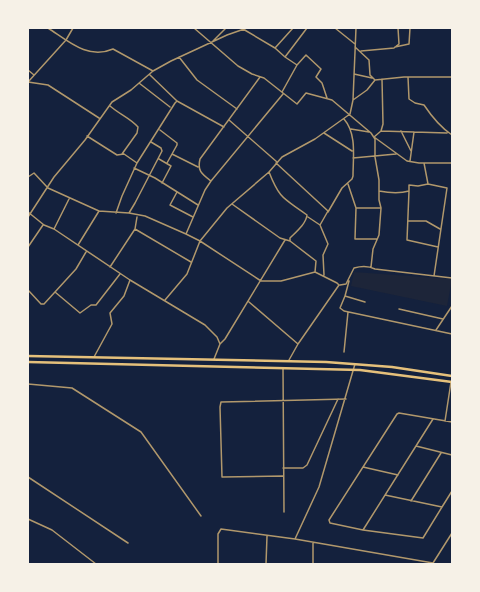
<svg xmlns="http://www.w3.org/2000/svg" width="480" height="592" font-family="'Fira Sans Condensed',sans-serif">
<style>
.green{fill:#1d2539}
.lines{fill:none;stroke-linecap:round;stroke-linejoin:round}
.minor{stroke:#b1986c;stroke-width:1.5}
.trunk{stroke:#e5c07b;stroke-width:2.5}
</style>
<rect width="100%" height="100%" fill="#14213d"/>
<path class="green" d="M354 272 452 279 447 306 351 286Z"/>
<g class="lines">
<path class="minor" d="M48 28C68 41 88 60 113 49L153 71
M194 28 238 66 252 74 264 78 297 104 306 93 332 100 371 133 375 139V157L379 180V200L381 208 379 235 373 249 371 267
M307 28 285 57 297 65 306 55 321 69 316 77 322 83 327 98
M335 28 355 44
M243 29 275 48 293 28
M213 41 226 28
M355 47 369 60 370 75 375 80 404 77H452
M395 47 409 44 410 28
M275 48 285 57
M361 51 394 48 399 44 398 28
M179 57 197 80 237 109
M28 70 34 75
M354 74 372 78
M150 75 177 101
M408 77 409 99 415 103 424 105C432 117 440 127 452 135
M382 79 383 124 381 131 374 137 407 161 419 163H452
M28 82 48 85 99 118
M28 82 66 40 73 28
M139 83 170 107
M282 92 297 65
M353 100 367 90 375 80
M110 106C119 114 130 118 138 127L137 133 122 154
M229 120 277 162
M351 129 369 132
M160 130 177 143V145L167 163
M381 131 447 133
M401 131 411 151
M324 133 352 151
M87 136 117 155 124 154 137 163
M172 154 198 167
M353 158 396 154
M159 159 171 166 162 183
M410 161 414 132
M276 163 328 211 320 225
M424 163 428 184
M134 168 155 178 198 205
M269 172C280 200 284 198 307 215 306 224 296 232 290 238V241L316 261 315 272
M28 177 34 173 48 188 99 211 129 213 145 216 186 234 200 241 261 281H281L315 272 337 283 339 285 298 344 289 360
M211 181C202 174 197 171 200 159L260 77
M348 184 356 208H380
M379 191C389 193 399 194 409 191V185L418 186 428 184 447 188 434 276
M409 191 407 240 438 247
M177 192 170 205 193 217
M232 204 280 238 290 241
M356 208 355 239H377
M28 212 44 225 54 229 130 280 205 325 217 337 220 344
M328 212 342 188 352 179 353 176C353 157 357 134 344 119
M116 213 122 196 137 163 175 103 177 101 224 127
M129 213 135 203 162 151 161 148 151 142
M28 217 54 177 85 140 112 102 131 90 153 71 171 61 227 35 247 28
M308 217 320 225 328 244 323 255 324 275
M408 221H426L440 229
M54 229 69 199
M135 229 191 262
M186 234 205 190 211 181 283 94
M78 245 99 211
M28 247 43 225
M110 267 135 229 137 217
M349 281 345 296 365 302
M340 285 346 284 354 268C361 266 369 266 375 269L452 278
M28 290 41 304H44L76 269 86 252
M55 292 80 313 91 305H96L120 274
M345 296 340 308 344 311 452 334
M165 300 187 274 200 241 227 208 269 172 282 157 315 139 350 114 353 100 356 28
M249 302 298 344
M399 309 443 319
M436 330 452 306
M344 352 348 312
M94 357 112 324 110 313 124 296 130 280
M214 359 220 344 225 339 285 240
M283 368 284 512
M28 384 72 388 141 432 201 516
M433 419 363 530 330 523 329 520 397 414 399 413 452 422
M445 421 451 382
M416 446 452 455
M363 467 398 475
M283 468H303L307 465 338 399
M283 476 222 477 220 407 221 402 346 399
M28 477 128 543
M411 501 441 453
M442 507 452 491
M28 519 52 530 96 564
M363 530 423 538 442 507 385 495
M295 539 319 487 355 364
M218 564V534L221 529 295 539 433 563 452 533
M266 564 267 536
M313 564V543"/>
<path class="trunk" d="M28 356 326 362 392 367 452 376
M28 362 360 370 452 382"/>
</g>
<rect width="480" height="592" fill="none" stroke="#f6f1e7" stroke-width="58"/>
</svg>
